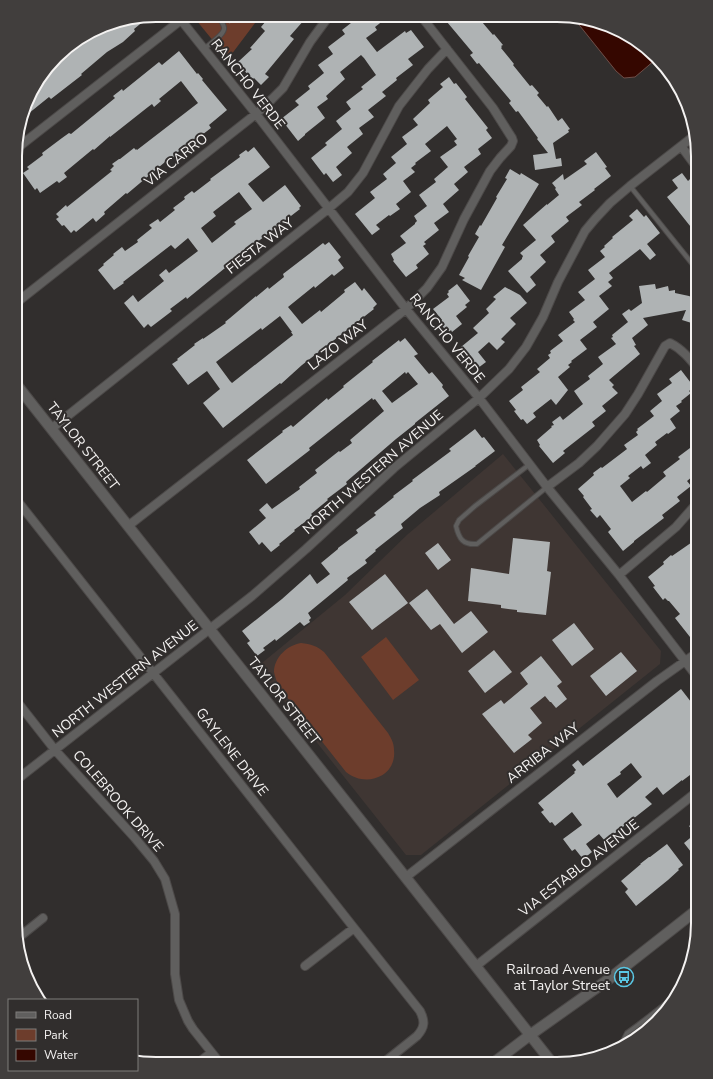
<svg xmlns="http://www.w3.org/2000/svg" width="713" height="1079" font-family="'Nunito Sans',sans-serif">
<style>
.built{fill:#3f3633}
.green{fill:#6d3d2c}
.water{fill:#350700;stroke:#6e4e48}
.building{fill:#afb3b4;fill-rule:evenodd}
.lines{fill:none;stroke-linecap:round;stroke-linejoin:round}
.service-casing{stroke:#4c4948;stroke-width:6}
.minor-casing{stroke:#4c4948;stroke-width:10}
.tertiary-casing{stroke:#4c4948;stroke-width:12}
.path{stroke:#6c6968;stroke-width:2;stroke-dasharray:1 3;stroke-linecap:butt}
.service{stroke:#605f5e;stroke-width:4}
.minor{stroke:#605f5e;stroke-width:8}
.tertiary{stroke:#605f5e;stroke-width:10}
.labels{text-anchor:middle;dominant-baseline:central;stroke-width:4;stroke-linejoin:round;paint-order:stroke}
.street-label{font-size:14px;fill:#f4f2f1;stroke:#312e2d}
.poi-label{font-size:14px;fill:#f4f2f1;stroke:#312e2d;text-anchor:end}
.rim{fill:none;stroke:#f4f2f1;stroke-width:2}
</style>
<rect width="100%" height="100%" fill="#312e2d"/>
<path class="built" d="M503 454 661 651 660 664 421 855H406L257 667 345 595 408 534Z"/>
<path class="green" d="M192 15H261L228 59Z
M386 637 419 680 393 700 361 657Z
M301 643C311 644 317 646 324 652L388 733C391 738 394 743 394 750 397 777 365 788 346 772L279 687C277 682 275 677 274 672 274 657 288 645 301 643Z"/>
<path class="water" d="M572 16H576L643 44 655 60 635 77 624 78 616 71Z"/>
<path class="building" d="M271 15H302L305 19 290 36 294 39 265 74 269 77 261 85 254 78 253 79 238 65 240 63 238 62 252 49 250 48 265 31 261 27Z
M150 16 134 29 135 31 123 42 107 52 81 74 82 75 51 99 49 97 23 118 34 85 56 59 79 41 110 23Z
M360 16H389L375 27 377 30 366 38 377 52 405 31 406 33 411 30 424 47 408 59 413 65 396 78 397 80 382 92 386 96 368 110 374 117 359 128 363 134 347 147 352 153 336 167 342 175 333 182 326 173 324 175 311 158 327 145 325 143 342 129 336 121 351 109 346 102 363 89 361 87 376 75 364 58 361 55 340 72 345 79 326 96 328 99 317 107 325 118 305 134V135L298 141 281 119 299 105 295 101 310 89 308 86 324 73 318 65 333 54 328 47 345 34 342 30Z
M454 16H477L493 35 494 34 503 45 501 46 502 47 501 48 514 64 513 65 530 86 532 85 539 93 537 95 547 107 548 106 558 121 562 118 570 129 568 130 569 132 553 143 556 159 561 158 562 166 535 170 533 155 548 153 537 139 538 138 518 111 516 112 509 103 511 101 479 63 477 64 470 55 473 53 447 22Z
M179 51 197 74 198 73 203 79 202 80 227 110 209 125 211 128 198 138 197 137 174 155 175 156 166 164 165 162 127 194 126 193 104 212 105 214 96 222 93 218 76 232 74 230 71 233 64 225 62 226 56 219 59 217 56 214 66 205 67 207 112 171 110 170 114 166 112 164 119 159H120L134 148 136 150 137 149V150L198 103 181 81 159 99 161 101 154 107 152 104 148 107 110 137V136L94 150 93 149 64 173 67 177 59 183 57 181 40 193 37 188 35 190 23 173 29 169 27 167 43 155 42 153 62 138 69 133 71 134 115 98 113 96 122 89 123 91 159 62 162 65Z
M449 77 454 84 456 83 467 97 465 99 488 128 486 130 492 138 478 149 481 154 464 167 468 172 454 184 459 190 443 204 449 212 434 223 439 230 424 242 426 244 423 246 429 254 416 265 418 268 406 277 393 261 394 260 391 254 406 243 400 236 415 224V223L417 221 414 216 427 206 419 195 436 182 434 179 448 167 440 157 457 145 454 141 457 139 447 126 425 144 431 151 415 163 416 164 411 168 415 172 403 181 411 192 396 204 400 209 390 216 389 215 376 225 380 229 372 235 355 214 375 198 370 192 387 179 383 174 396 163 391 157 407 144 402 137 418 125 413 119 430 103 428 100 443 87 440 84Z
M254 147 270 167 248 184 263 202 285 185 301 206 299 208 300 209 248 249V251L241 257 240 255 224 267 225 268 187 299 186 297 170 309 172 311 151 327 148 324 144 328 124 303 133 295 138 302 164 281 159 275 166 269 169 273 198 251 188 238 175 249 171 245 123 282 124 283 114 290 98 270 104 265 103 264 114 255 113 254 122 247 125 251 138 242 137 240 152 228 149 225 158 219 160 222 175 210 173 208 185 199 184 197 192 191 194 193 211 180 210 179 240 157 239 155 246 150 248 152ZM239 192 252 209 234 222 236 224 212 243 201 228 216 216 213 212Z
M596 152 607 167 605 168 611 176 594 189 595 190 579 202 582 205 566 217 569 221 551 236 555 242 540 255 546 262 530 277 536 285 527 293 508 271 522 259V258L523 256 520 253 536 240 523 225 547 204V205L559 195 555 189 556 188 552 183 563 174 564 180 587 164 584 161Z
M510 169 520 175 521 173 539 184 502 245 505 247 481 290 462 280 465 278 459 275 469 257 468 256 479 237 475 234 480 225 481 226 497 198 496 197 507 179 505 178Z
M682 173 688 181 691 178 698 187V236L667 197 678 188 672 180Z
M637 209 644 217 646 215 660 233 647 244 656 255 650 260 640 249 609 273 613 278 608 282 612 286 599 296 609 309 593 322 597 327 580 340 587 349 571 361 572 362 568 365 570 367 558 377 568 390 556 405 551 399 533 413 536 417 527 424 523 419 521 420 514 411 516 410 509 401 523 390 521 387 540 372 537 369 550 358 548 355 551 353 550 351 563 341 558 335 575 322 573 320 574 319 569 312 585 300 578 292 595 279 588 270 605 257 600 251 605 247 604 246 613 238 612 237 633 220 629 216Z
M329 242 341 257 338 260 344 268 334 276 332 274 315 288 314 286 288 307 302 324 320 310 321 312 345 292 344 290 355 282 362 291 364 288 377 304 373 308 374 309 302 365 281 384 280 383 223 428 203 403 220 389 207 371 188 385 172 364 178 360 177 359 195 345 194 344 203 338V339L226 323 225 322 230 318 256 296V297L268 287 269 289 284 277 283 274 309 254 323 243 325 245ZM280 316 292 332H291L293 335 232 383 230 381 216 362 261 328 262 330Z
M457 284 470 301 465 305 467 307 456 316 462 324 452 332 451 330 448 333 439 322 442 320 433 309 449 297 447 294 449 292 448 291Z
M655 284 656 289 668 286 669 291 675 290V293L689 296 698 300V325L682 320 686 310 643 318 648 325 632 338 636 345 634 346 640 354 609 380 614 385 612 387 618 393 602 406 606 411 592 422 595 426 563 451 565 453 553 463 539 446 540 445 537 440 552 427 551 426 554 425 552 422 560 416 563 420 583 404 574 391 590 379 588 376 603 364 598 357 616 344 611 338 613 337 612 335 628 322 622 314 629 309 631 311 642 303 639 286Z
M505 287 520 295 527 303 510 318 516 324 501 339 505 342 497 350 489 342 478 352 486 362 478 368 461 347 478 333 473 328 489 313 486 309 496 299 493 297Z
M405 338 418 354 414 356 429 374 432 372 443 385 442 387 449 396 415 423V424L396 439 346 482 347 484 327 499 328 500 311 514 313 516 294 530 295 531 279 544 280 545 271 552 262 542 259 545 249 532 266 518 259 510 267 503 272 509 300 489 299 487 317 473 315 470 339 451 340 452 352 443 350 440 384 411 375 399 373 400 372 398 309 448 310 450 266 484 247 460 283 432 282 431 291 425 293 427 327 398 328 400 344 387 343 386 373 362 372 361 399 340 400 342ZM405 372 406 374 408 372 418 384 392 403 382 391Z
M681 370 694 387 689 391 691 393 681 401 682 402 676 406 680 411 670 419 676 428 668 434 667 433 655 442 657 445 645 455 651 463 643 469 641 466 628 476 630 478 620 486 632 502 646 491 647 492 666 476 663 472 680 459 678 457 698 442V476H693L687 481 691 486 677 497 680 501 662 515 664 518 634 541V542L623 551 608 532 611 529 600 515 597 518 590 510 592 509 583 497 584 496 578 489 594 475 593 473 601 467 602 468 627 449 624 445 638 435 636 432 638 430 637 429 654 416 650 411 662 401 657 394 672 383 669 379Z
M475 429 482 438 484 437 495 451 475 466H476L439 492 440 495 420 508 401 524 403 528 375 550 376 551 365 560 367 563 347 578 348 580 308 613 311 618 309 620 310 622 304 626 300 622 276 641 275 639 263 648 265 650 257 656 247 643 250 641 242 631 282 599 310 574 317 584 330 574 321 563 338 549V548L358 533 356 530 376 515 374 513 394 497 393 496 413 481 412 480 451 451 449 449Z
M513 538 550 542 547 571 551 572 546 615 517 612V610L501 608V605L468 601 471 568 509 574Z
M698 538V572L691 577 698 585V630L690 637 675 618 680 614 669 601H668L665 598 663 600 653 587 655 586 648 577 664 564 663 562 671 555 672 556Z
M438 543 451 560 438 570 425 553Z
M385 574 408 603 372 630 349 602Z
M427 589 454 624 471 611 488 632 462 653 440 624 431 630 409 603Z
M574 623 594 649 572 666 552 640Z
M494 650 512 672 485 693 468 671Z
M621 652 637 671 606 696 590 676Z
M541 656 562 682 557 686 567 699 556 708 551 702H550L545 696 530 708 542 723 528 735 532 739 514 753 482 714 501 700 504 704 528 684 520 673Z
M681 689 698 711V769L682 781V780L663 795 657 787 645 797 652 804 605 841 599 834 586 844 592 852 583 859 575 849 572 851 563 839 582 825 572 812 555 826 552 822 550 823 541 812 544 810 538 803 575 773 574 772 576 770 572 765 578 760 583 766ZM631 763 642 777 617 798 607 784 621 774 620 772Z
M698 819V861L684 843 695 834 689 826Z
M667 844 683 865 678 869 679 870 668 880 636 906 625 892 628 889 621 881 641 864H640L649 857H650Z"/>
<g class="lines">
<defs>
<path id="service" d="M204 49C209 44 226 34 224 27 223 23 219 18 216 15
M630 186 698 271
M530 464 475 506 459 520 456 526C459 539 463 545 477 544L547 487
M623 1045 622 1043 627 1033 638 1025 677 995"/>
<path id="minor" d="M177 15 256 114 406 309 479 398 547 487 619 575 698 678
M681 146 698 169
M16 149 181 20
M16 303 256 114 272 99 283 88 310 42 329 16
M51 429 328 209 348 192 363 173 399 106 428 69 447 49
M547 487 579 463 597 446 625 414 638 394 665 346 670 343C682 349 690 359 698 369
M16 499 354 928 420 1011C425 1021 425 1027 417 1036L382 1064
M128 526 406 309 427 288 442 267 464 219 490 171 500 158 511 146 513 141 512 138 493 108 421 16
M619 575 676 527 698 502
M15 699 55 750 135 838 154 861 165 879 175 914V974L179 1000 188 1021 193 1029 220 1063
M15 781 252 596 306 549 394 468 479 398 509 369 526 347 543 317 558 282 585 231 595 219 610 203 630 186 694 136
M406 877 657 681 698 652
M18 938 43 918
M305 966 354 928
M476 966 698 791
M198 1063 211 1053"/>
<path id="tertiary" d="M16 384 553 1064
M492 1064 530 1035 609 979 698 909"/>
</defs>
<use href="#service" class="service-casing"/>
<use href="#minor" class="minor-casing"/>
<use href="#tertiary" class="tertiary-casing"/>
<path class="path" d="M229 23 236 15"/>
<use href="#service" class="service"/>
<use href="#minor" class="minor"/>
<use href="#tertiary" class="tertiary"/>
</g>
<defs>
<symbol id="bus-ring" viewBox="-11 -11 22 22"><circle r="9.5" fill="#312e2d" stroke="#5ac8e5" stroke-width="1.5"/><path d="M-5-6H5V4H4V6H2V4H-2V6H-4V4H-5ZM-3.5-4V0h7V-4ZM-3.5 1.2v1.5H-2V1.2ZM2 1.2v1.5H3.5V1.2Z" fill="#5ac8e5"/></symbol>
</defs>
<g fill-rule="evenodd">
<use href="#bus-ring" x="613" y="966" width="22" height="22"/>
</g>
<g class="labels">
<g class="street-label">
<text transform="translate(248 84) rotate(52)">RANCHO VERDE</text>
<text transform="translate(176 160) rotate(-38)">VIA CARRO</text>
<text transform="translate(260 246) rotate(-38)">FIESTA WAY</text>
<text transform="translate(447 338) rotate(51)">RANCHO VERDE</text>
<text transform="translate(338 345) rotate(-38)">LAZO WAY</text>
<text transform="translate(83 446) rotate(52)">TAYLOR STREET</text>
<text transform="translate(373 472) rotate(-41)">NORTH WESTERN AVENUE</text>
<text transform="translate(125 679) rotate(-38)">NORTH WESTERN AVENUE</text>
<text transform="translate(284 701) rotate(52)">TAYLOR STREET</text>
<text transform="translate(232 752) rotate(52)">GAYLENE DRIVE</text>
<text transform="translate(543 753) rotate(-38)">ARRIBA WAY</text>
<text transform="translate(118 801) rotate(49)">COLEBROOK DRIVE</text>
<text transform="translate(579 868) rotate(-38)">VIA ESTABLO AVENUE</text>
</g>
<g class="poi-label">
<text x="610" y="969">Railroad Avenue<tspan x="610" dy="16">at Taylor Street</tspan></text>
</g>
</g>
<path d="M0 0H713V1079H0ZM156 22H557A134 134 0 0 1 691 156V923A134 134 0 0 1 557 1057H156A134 134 0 0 1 22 923V156A134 134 0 0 1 156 22Z" fill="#413e3d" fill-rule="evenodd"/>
<path class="rim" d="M156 22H557A134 134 0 0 1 691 156V923A134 134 0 0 1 557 1057H156A134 134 0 0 1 22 923V156A134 134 0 0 1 156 22Z"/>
<rect x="8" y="999" width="130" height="72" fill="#312e2d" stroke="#7f7c7b"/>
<rect x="16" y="1012" width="20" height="6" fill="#605f5e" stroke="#7f7c7b"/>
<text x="44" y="1019" font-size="12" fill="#f4f2f1">Road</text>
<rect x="16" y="1029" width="20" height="12" fill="#6d3d2c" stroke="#7f7c7b"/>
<text x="44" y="1039" font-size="12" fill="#f4f2f1">Park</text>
<rect x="16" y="1049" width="20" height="12" fill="#350700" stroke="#7f7c7b"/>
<text x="44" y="1059" font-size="12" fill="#f4f2f1">Water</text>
</svg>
